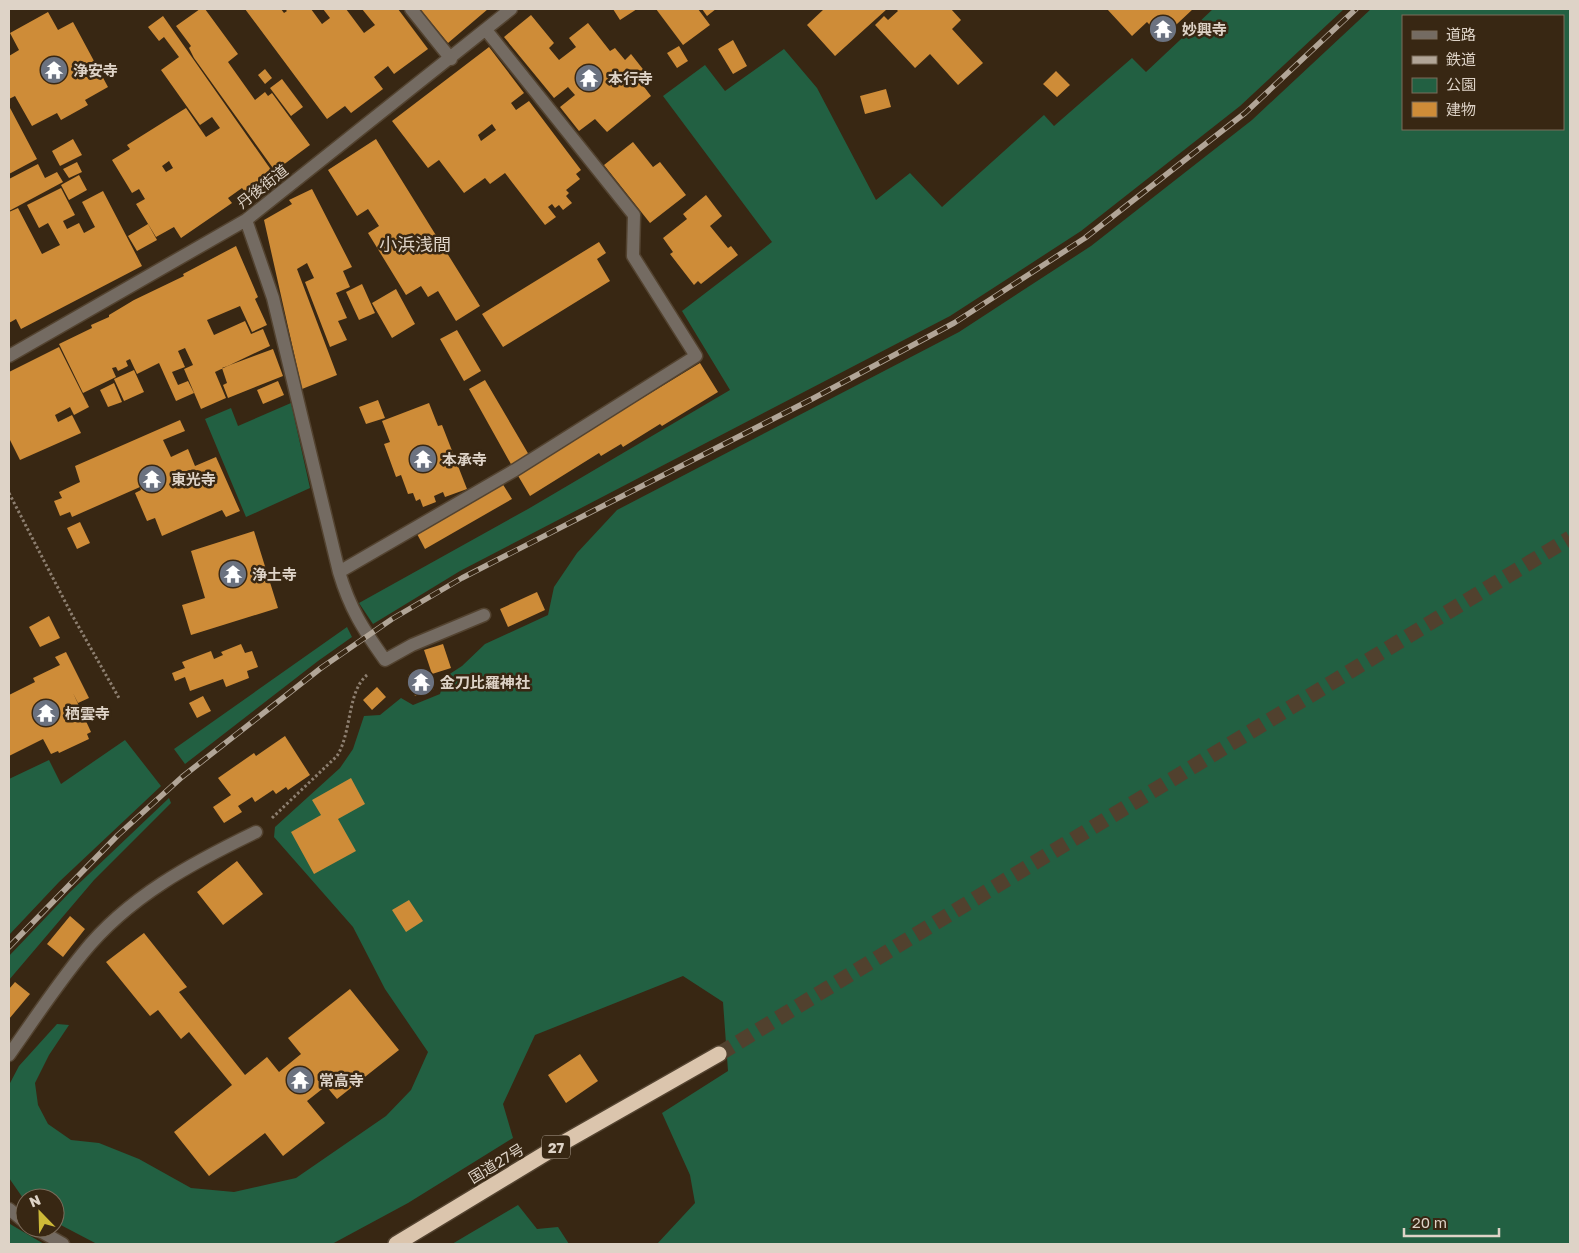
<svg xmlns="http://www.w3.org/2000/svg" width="1579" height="1253" font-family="'Golos Text','Noto Sans JP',sans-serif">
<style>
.green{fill:#226042;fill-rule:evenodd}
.building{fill:#ce8c38;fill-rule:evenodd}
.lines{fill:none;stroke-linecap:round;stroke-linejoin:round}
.highway-tunnel{stroke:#51412e;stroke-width:15;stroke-dasharray:15 8;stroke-linecap:butt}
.minor-casing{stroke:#534330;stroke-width:15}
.highway-casing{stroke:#534330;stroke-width:18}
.path{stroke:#8d7f70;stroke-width:3;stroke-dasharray:2.5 2.5;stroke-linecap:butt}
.minor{stroke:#746b62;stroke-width:12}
.highway{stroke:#dbc5ad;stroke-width:15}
.rail-casing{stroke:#b1a597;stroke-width:5.5}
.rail{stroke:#382713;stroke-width:4;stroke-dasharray:11;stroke-linecap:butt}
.labels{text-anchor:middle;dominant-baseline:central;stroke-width:5;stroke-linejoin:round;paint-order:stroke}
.shield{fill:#382713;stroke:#ac9f91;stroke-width:1}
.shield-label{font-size:14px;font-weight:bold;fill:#ded3c7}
.poi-label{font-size:15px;font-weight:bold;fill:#ded3c7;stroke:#382713;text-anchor:start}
.street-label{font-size:15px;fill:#ded3c7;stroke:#382713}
.quarter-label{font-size:18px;fill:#ded3c7;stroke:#382713}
</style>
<rect width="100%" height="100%" fill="#382713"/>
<path class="green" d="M1213 9H1344L1240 106 1081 231 950 316 460 571 373 624 359 603 528 509 730 390 682 311 772 242 663 96 705 65 725 91 784 49 817 88 876 200 910 173 942 207 1044 115 1054 126 1132 58 1146 72Z
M1371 9H1570V1244H657L695 1203 690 1175 662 1113 728 1071 723 1002 683 976 535 1035 503 1104 513 1138 408 1203 332 1244H97L55 1222V1198H25V1201L9 1178V1085L19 1066 57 1024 69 1025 49 1055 35 1083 38 1105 48 1124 71 1140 99 1143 139 1159 191 1188 234 1192 296 1178 386 1116 411 1090 428 1052 385 989 353 927 274 837 275 827 340 768 353 749 364 716 380 715 401 698 413 705 440 694 445 677 462 666 485 644 548 615 554 587 577 553 617 510 959 332 1091 246 1252 120ZM1403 16H1563V129H1403Z
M291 403 310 488 246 517 205 419 231 408 238 426Z
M347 627 352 637 318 661 185 764 174 749Z
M125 740 161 786 59 882 9 935V779L49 760 61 784Z
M169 798 171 803 94 880 9 980V956L69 893Z
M518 1205 537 1229 558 1227 569 1244H452Z
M9 1223 10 1224 44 1244H9Z"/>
<path class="building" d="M200 9H205L238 54 228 62 255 100 265 92 268 96 272 93 310 145 275 171 194 58 189 48 191 46 176 26Z
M245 9H281L284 13 287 11 285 9H311L322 24 330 18 323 9H346L364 33 375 25 362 9H398L428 49 394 74 388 66 374 77 383 89 351 113 345 106 327 119Z
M420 9H488L448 43Z
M613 9H637L620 20Z
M656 9H698L710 25 683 45Z
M702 9H716L707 16Z
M824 9H887L835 56 807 25Z
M896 9H951L961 20 952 29 983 63 958 85 930 54 915 68 875 25 884 16 888 20 898 11Z
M1107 9H1193L1162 38 1147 22 1132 36Z
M48 12 58 30 73 22 108 87 85 100 88 105 61 120 57 113 32 126 15 96 9 99V56L19 50 10 33Z
M531 15 554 43 549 48 559 60 576 47 569 38 588 23 610 51 615 48 625 60 631 54 646 73 638 79 651 96 607 132 595 119 579 131 560 107 575 95 568 87 554 98 504 37Z
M163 16 274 174 246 193 242 188 228 198 232 203 181 238 174 227 156 237 136 204 145 199 139 189 132 193 112 160 130 149 127 145 186 108 206 137 220 128 212 117 200 125 161 70 179 57 164 37 159 41 148 27ZM169 161 173 168 166 172 162 166Z
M733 40 747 66 733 74 718 49Z
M679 46 688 61 677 68 667 53Z
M489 47 524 93 511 103 516 110 529 101 581 170 576 174 580 179 566 190 569 193 566 196 572 203 563 210 559 205 555 208 552 204 548 207 556 217 545 225 505 173 490 184 485 178 464 193 439 160 428 168 392 121ZM492 124 496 130 481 141 478 135Z
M265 69 272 78 265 84 258 75Z
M1056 71 1070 85 1057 97 1043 84Z
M282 79 303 107 291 116 270 88Z
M886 89 891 107 865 114 860 96Z
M9 106 37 159 9 174Z
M73 139 82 155 60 166 52 151Z
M376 139 480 306 456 321 438 291 428 297 421 286 406 295 368 233 379 226 368 209 357 216 328 170Z
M633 142 653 167 660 162 686 195 650 223 604 165Z
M77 162 82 172 69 178 63 169Z
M38 164 45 178 57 172 63 182 9 211V179Z
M79 175 87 190 69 200 61 185Z
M61 188 75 215 63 221 67 229 79 223 84 233 95 227 82 202 103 191 142 266 21 329 16 319 9 323V212L18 208 42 254 60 245 48 223 39 228 27 205Z
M312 189 352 267 343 271 350 287 336 293 347 318 338 321 347 340 330 347 305 282 314 278 307 263 297 269 337 375 302 389 264 220 292 204 289 200Z
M706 195 722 216 710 226 728 248 731 246 738 255 701 284 698 281 694 285 670 254 673 252 663 238 687 219 683 214Z
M148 224 157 240 137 251 128 236Z
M599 242 606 253 597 259 610 281 503 347 482 314Z
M236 246 258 297 255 299 267 325 252 332 240 306 207 320 214 335 245 321 251 334 263 329 270 346 215 372 226 398 201 409 184 369 193 365 185 348 178 351 185 367 172 372 178 385 188 381 194 393 176 401 159 363 137 374 130 359 126 361 128 366 118 371 116 367 112 368 116 377 83 393 59 344 92 328 91 325 109 317V315L134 300 184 276 183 274Z
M362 284 375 313 359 320 346 292Z
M396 289 415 324 392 338 372 303Z
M457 330 481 371 464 381 440 339Z
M59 347 89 407 74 415 70 407 55 415 58 422 72 415 81 433 20 460 9 438V372Z
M273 349 283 376 228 398 223 385 227 383 222 368Z
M700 363 718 392 662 426 660 424 623 447 621 444 601 456 599 453 530 496 517 474Z
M134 370 144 392 124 401 114 379Z
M485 380 529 455 512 466 469 389Z
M278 381 284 395 263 404 257 390Z
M114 383 122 402 108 407 100 390Z
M378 400 385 418 366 424 359 407Z
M429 403 438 426 442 425 467 489 445 497 443 492 434 496 436 502 423 507 420 499 416 501 413 493 408 494 401 475 396 477 384 444 390 442 382 421Z
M180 420 185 431 163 440 171 457 188 449 195 466 216 457 240 511 226 517 222 510 162 536 155 518 147 521 135 493 141 490 140 487 72 517 70 512 60 516 54 501 62 498 59 492 80 482 75 466Z
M502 483 512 499 425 549 416 532Z
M80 522 90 543 77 549 67 528Z
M254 531 278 608 191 635 182 605 205 598 191 551Z
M537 592 545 610 508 627 500 609Z
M49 616 60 638 40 647 29 627Z
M241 644 245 653 252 651 258 667 247 671 249 678 226 687 223 679 190 691 185 677 175 681 172 673 185 668 182 662 211 651 214 659 223 655 221 652Z
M443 644 451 668 432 674 424 650Z
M66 652 89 698 78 703 73 693 91 732 87 734 89 739 59 753 58 751 51 754 43 739 9 756V695L35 682 33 678 60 665 55 657Z
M427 669 434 689 415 696 408 675Z
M377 687 386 697 372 710 363 700Z
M203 696 211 711 197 718 189 703Z
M285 736 310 775 288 790 286 787 276 794 273 790 255 802 252 797 238 806 242 812 224 823 213 807 231 795 218 778 254 753 256 756Z
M351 778 365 804 338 819 356 851 314 874 291 832 321 815 312 800Z
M237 861 263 894 223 925 197 892Z
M409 900 423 921 406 932 392 910Z
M70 916 85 929 63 957 47 944Z
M144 933 187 987 179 992 245 1075 267 1057 279 1072 301 1054 288 1038 350 989 399 1050 337 1099 326 1086 307 1101 325 1123 283 1156 265 1133 209 1176 174 1132 232 1085 189 1032 181 1039 158 1010 150 1016 106 962Z
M15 982 30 994 9 1019V989Z
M580 1054 598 1081 566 1103 548 1075Z"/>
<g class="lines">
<path class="highway-tunnel" d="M719 1054 1570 538"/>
<defs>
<path id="minor" d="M411 9 451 59
M246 220 273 298 339 572C350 609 363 629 385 660L412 645 484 615
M9 356 246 220 511 9
M339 572 515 470 696 356 633 256 634 215 486 30
M9 1055C33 1021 56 986 83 953 128 897 192 863 256 832
M9 1209 25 1222
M35 1228 63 1244"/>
<path id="highway" d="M396 1244 561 1144 719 1054"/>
</defs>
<use href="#minor" class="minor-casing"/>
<use href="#highway" class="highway-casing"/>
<path class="path" d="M9 493 72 615 119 698
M272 818 337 756C352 732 347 692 367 675"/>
<use href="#minor" class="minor"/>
<use href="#highway" class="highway"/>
<defs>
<path id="rail" d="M9 947 118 835 182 777 321 668 392 619 462 578 812 399 954 323 1085 238 1245 113 1356 9"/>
</defs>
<use href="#rail" class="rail-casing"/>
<use href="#rail" class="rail"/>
</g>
<defs>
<symbol id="temple-disc" viewBox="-11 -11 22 22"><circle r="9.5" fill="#6b7280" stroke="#382713"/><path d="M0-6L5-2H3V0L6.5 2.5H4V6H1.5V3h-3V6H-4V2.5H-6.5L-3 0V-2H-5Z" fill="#fff"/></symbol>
</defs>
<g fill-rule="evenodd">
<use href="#temple-disc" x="1147" y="13" width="32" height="32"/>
<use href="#temple-disc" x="38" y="54" width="32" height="32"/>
<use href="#temple-disc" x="573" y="62" width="32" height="32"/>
<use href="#temple-disc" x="407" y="443" width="32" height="32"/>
<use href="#temple-disc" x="136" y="463" width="32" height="32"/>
<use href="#temple-disc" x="217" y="558" width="32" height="32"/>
<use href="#temple-disc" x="405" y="666" width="32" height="32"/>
<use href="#temple-disc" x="30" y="697" width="32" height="32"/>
<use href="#temple-disc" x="284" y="1064" width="32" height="32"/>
</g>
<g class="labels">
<rect class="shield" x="542" y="1135.5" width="28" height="23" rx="4"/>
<g class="shield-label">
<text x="556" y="1147">27</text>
</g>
<g class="poi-label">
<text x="1182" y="29">妙興寺</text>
<text x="73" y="70">浄安寺</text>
<text x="608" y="78">本行寺</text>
<text x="442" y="459">本承寺</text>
<text x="171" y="479">東光寺</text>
<text x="252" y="574">浄土寺</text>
<text x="440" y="682">金刀比羅神社</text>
<text x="65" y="713">栖雲寺</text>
<text x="319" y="1080">常高寺</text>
</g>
<g class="street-label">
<text transform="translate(262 186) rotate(-38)">丹後街道</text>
<text transform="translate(496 1163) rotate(-31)">国道27号</text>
</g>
<g class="quarter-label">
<text x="415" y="244">小浜浅間</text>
</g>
</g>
<rect width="1579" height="1253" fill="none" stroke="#ded3c7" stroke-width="20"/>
<rect x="1402" y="15" width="162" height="115" fill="#382713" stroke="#7a6c5b"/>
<rect x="1412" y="31" width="25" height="8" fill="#746b62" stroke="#7a6c5b"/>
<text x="1446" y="40" font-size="15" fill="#ded3c7">道路</text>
<rect x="1412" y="56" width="25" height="8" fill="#b1a597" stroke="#7a6c5b"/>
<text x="1446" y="65" font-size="15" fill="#ded3c7">鉄道</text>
<rect x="1412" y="78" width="25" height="15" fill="#226042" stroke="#7a6c5b"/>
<text x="1446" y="90" font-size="15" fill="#ded3c7">公園</text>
<rect x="1412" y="102" width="25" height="15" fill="#ce8c38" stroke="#7a6c5b"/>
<text x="1446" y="115" font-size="15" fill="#ded3c7">建物</text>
<g transform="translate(40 1213) rotate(337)"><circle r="24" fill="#382713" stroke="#7a6c5b"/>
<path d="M0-4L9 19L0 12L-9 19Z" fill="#cdb938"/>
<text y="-8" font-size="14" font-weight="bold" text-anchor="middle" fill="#ded3c7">N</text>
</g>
<path d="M1404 1228v8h95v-8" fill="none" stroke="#ded3c7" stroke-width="2.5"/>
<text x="1412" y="1228" font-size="15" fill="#ded3c7" stroke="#382713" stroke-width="4" paint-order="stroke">20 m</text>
</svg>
